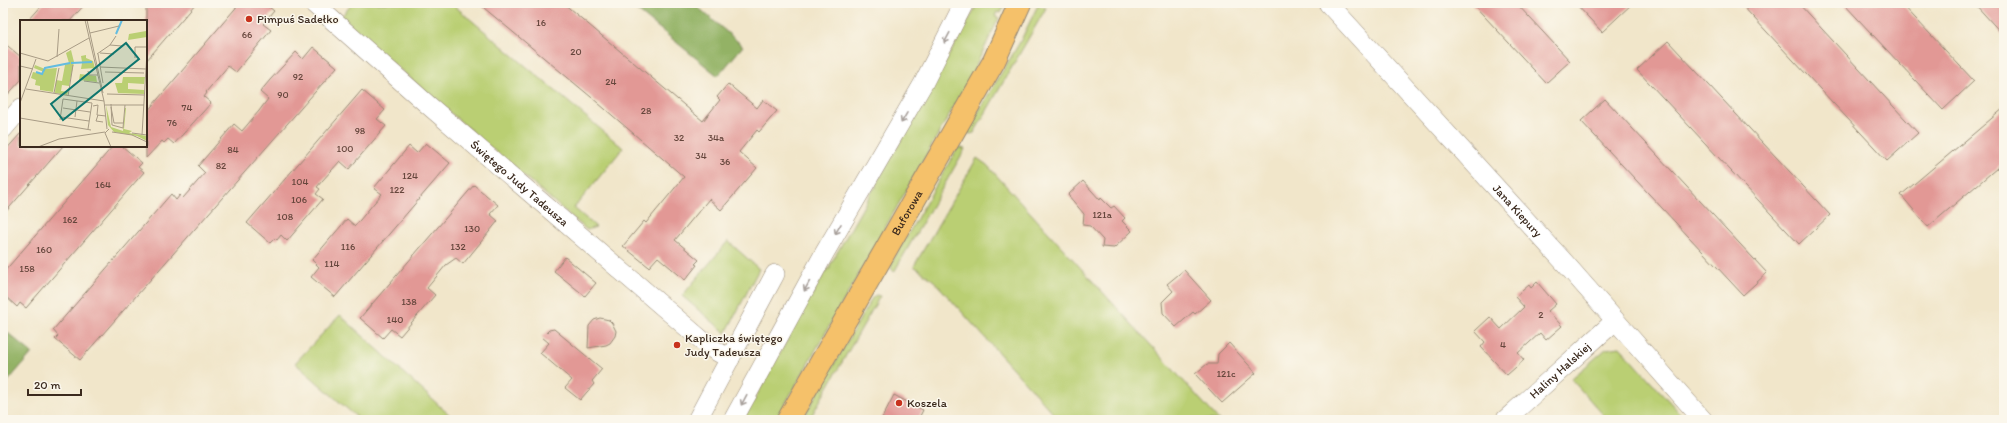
<svg xmlns="http://www.w3.org/2000/svg" width="2007" height="423" font-family="Itim,sans-serif">
<style>
.green{fill:#bacf73;stroke:#7a7c48}
.forest{fill:#93b265;stroke:#676e42}
.building{fill:#e29895}
.lines{fill:none;stroke-linecap:round;stroke-linejoin:round}
.minor-casing{stroke:#968874;stroke-width:20}
.major-casing{stroke:#968874;stroke-width:24}
.minor{stroke:#fff;stroke-width:19}
.major{stroke:#f5c16b;stroke-width:22}
.oneway{stroke:#a79f9a}
.poi-dot{fill:#c8321e;stroke:#fbf7ec;stroke-width:1.5}
.labels{text-anchor:middle;dominant-baseline:central;stroke-width:3;stroke-linejoin:round;paint-order:stroke}
.number-label{font-size:10px;fill:#65463c}
.poi-label{font-size:12px;fill:#3b2a1e;stroke:#fbf7ec;text-anchor:start}
.street-label{font-size:12px;fill:#3b2a1e;stroke:#fbf7ec}
.inset-river{fill:none;stroke:#63bce0;stroke-width:2}
.inset-road{fill:none;stroke:#a89b85;stroke-width:1}
.view{fill:#0f766e;fill-opacity:0.15;stroke:#0f766e;stroke-width:2}
.inset-edge{fill:none;stroke:#3b2a1e;stroke-width:2}
</style>
<rect width="100%" height="100%" fill="#fbf7ec"/>
<filter id="ink" filterUnits="userSpaceOnUse"><feTurbulence type="fractalNoise" baseFrequency=".025" numOctaves="2"/><feDisplacementMap in="SourceGraphic" scale="8" xChannelSelector="R" yChannelSelector="G"/><feConvolveMatrix kernelMatrix="1 2 1 2 8 2 1 2 1" color-interpolation-filters="sRGB"/></filter>
<filter id="wash" filterUnits="userSpaceOnUse"><feTurbulence type="fractalNoise" baseFrequency=".012" numOctaves="4" result="noise"/><feDisplacementMap in="SourceGraphic" scale="16" xChannelSelector="R" yChannelSelector="G"/><feGaussianBlur stdDeviation="0.9" result="paint"/><feColorMatrix in="noise" values="0 0 0 0 0 0 0 0 0 0 0 0 0 0 0 0 0 1.4 0 .05"/><feComposite in="paint" operator="in"/></filter>
<g filter="url(#wash)">
<rect width="100%" height="100%" fill="#f1e6ca"/>
<path class="green" d="M353 3H451L623 148 574 208 596 227 587 230 340 18Z
M978 3H1005L1001 13 997 12 995 16 999 18 970 78 776 420H743L817 286 828 268 830 269V265L874 188 877 187 875 185 914 118 917 117 916 115Z
M1038 5 1046 8 974 133 970 134 968 133 969 127 1020 42Z
M958 147 965 149 894 272 891 268 892 262Z
M977 158 987 165 1219 420H1059L934 281 914 266Z
M728 241 759 269 726 333 682 296Z
M876 295 880 296 809 420H802L872 298Z
M340 315 455 420H360L295 363Z
M1620 347 1686 420H1608L1571 379 1606 349Z"/>
<path class="forest" d="M628 3H693L743 46 718 76Z
M3 329 32 353 3 387Z"/>
<g id="blocks">
<path class="building" d="M44 3H86L70 21H28Z
M146 3H196L146 61Z
M240 3H264L274 11 263 24 271 30 236 72 228 66 206 92 207 93 204 97 211 103 174 144 168 139 164 143 162 141 146 158V113Z
M478 3H563L703 121 720 100 717 97 728 84 757 108 763 100 777 111 759 132 757 130 739 152 757 168 721 210 709 199 675 240 699 260 695 264 697 265 685 280 658 257 649 267 623 246 644 221 646 223 684 177 591 97Z
M1472 3H1516L1570 61 1546 83Z
M1575 3H1633L1602 32Z
M1740 3H1798L1918 133 1887 161Z
M1843 3H1901L1974 81 1943 110Z
M1974 3H2004V36Z
M1668 41 1830 215 1799 244 1637 70Z
M3 42 21 57V80L3 100Z
M313 47 337 67 80 360 55 339 58 336 53 330 171 194 176 200 180 195 183 198 205 173 198 166 234 124 242 131 259 111 268 99 260 92 270 80 296 52 303 59Z
M362 90 385 110 377 119 386 126 349 169 340 161 322 181 317 187 320 189 316 194 323 199 287 241 281 235 277 240 275 238 270 243 247 223Z
M1605 99 1767 273 1743 295 1581 121Z
M2004 108V162L1928 227 1901 195Z
M21 133V146H63L3 215V153Z
M426 143 450 163 335 297 311 277 319 267 312 260 347 219 355 226 374 203 382 194 374 188 409 146 417 153Z
M113 146H122L142 163 138 167 144 172 26 308 20 303 17 307 3 294V273Z
M1083 181 1100 200 1101 198 1111 208 1114 206 1125 218 1122 221 1132 231 1114 248 1102 247 1103 240 1090 226 1083 225 1084 214 1068 195Z
M474 185 498 205 490 214 498 221 463 264 456 258 446 265 427 288 435 295 400 336 391 329 383 338 360 318Z
M565 257 596 283 585 296 554 271Z
M1184 270 1211 300 1195 314 1193 312 1176 327 1163 313 1162 302 1173 291 1167 284Z
M1537 282 1556 304 1548 311 1562 326 1546 340 1540 333 1518 353 1524 360 1507 375 1481 347 1485 342 1475 331 1490 317 1501 329 1524 307 1515 297 1529 285 1531 288Z
M600 318 609 320 612 323 616 331 615 336 610 343 606 345 588 348 589 326 594 320Z
M554 329 602 369 592 381 594 384 580 400 565 388 572 380 540 353 549 343 542 337 549 330Z
M1229 343 1256 373 1222 403 1195 374 1207 364H1217L1218 354Z
M894 395 923 410 918 420H881Z"/>
</g>
</g>
<g filter="url(#ink)">
<use href="#blocks" fill-opacity="0" stroke="#968874" stroke-width="1"/>
<g class="lines">
<defs>
<g id="minor">
<path id="s1" d="M313 3 427 104 711 348 730 359"/>
<path id="s2" d="M1328 3 1564 262 1703 420"/>
<path d="M3 129 21 108"/>
<path d="M697 420 775 274"/>
<path d="M733 420 825 252 923 84 964 3"/>
<path id="s3" d="M1505 420 1615 321"/>
</g>
<g id="major">
<path id="s4" d="M788 420 994 61 1020 3"/>
</g>
</defs>
<use href="#minor" class="minor-casing"/>
<use href="#major" class="major-casing"/>
<use href="#minor" class="minor"/>
<use href="#major" class="major"/>
</g>
<defs><path id="oneway-shaft" d="M-6 0H5M1.5-3L5.5 0L1.5 3" fill="none" stroke-width="1.6" stroke-linecap="round" stroke-linejoin="round"/></defs>
<g class="oneway">
<use href="#oneway-shaft" transform="translate(947 38) rotate(118)"/>
<use href="#oneway-shaft" transform="translate(904 118) rotate(120)"/>
<use href="#oneway-shaft" transform="translate(838 229) rotate(120)"/>
<use href="#oneway-shaft" transform="translate(807 286) rotate(118)"/>
<use href="#oneway-shaft" transform="translate(744 400) rotate(118)"/>
</g>
</g>
<g class="poi-dot">
<circle cx="249" cy="19" r="4"/>
<circle cx="677" cy="345" r="4"/>
<circle cx="899" cy="403" r="4"/>
</g>
<g class="labels">
<g class="number-label">
<text x="541" y="22">16</text>
<text x="247" y="34">66</text>
<text x="576" y="51">20</text>
<text x="298" y="76">92</text>
<text x="611" y="81">24</text>
<text x="283" y="94">90</text>
<text x="187" y="107">74</text>
<text x="646" y="110">28</text>
<text x="172" y="122">76</text>
<text x="360" y="130">98</text>
<text x="679" y="137">32</text>
<text x="716" y="137">34a</text>
<text x="345" y="148">100</text>
<text x="233" y="149">84</text>
<text x="701" y="155">34</text>
<text x="725" y="161">36</text>
<text x="221" y="165">82</text>
<text x="410" y="175">124</text>
<text x="300" y="181">104</text>
<text x="103" y="184">164</text>
<text x="397" y="189">122</text>
<text x="299" y="199">106</text>
<text x="1102" y="214">121a</text>
<text x="285" y="216">108</text>
<text x="70" y="219">162</text>
<text x="472" y="228">130</text>
<text x="348" y="246">116</text>
<text x="458" y="246">132</text>
<text x="44" y="249">160</text>
<text x="332" y="263">114</text>
<text x="27" y="268">158</text>
<text x="409" y="301">138</text>
<text x="1541" y="314">2</text>
<text x="395" y="319">140</text>
<text x="1503" y="344">4</text>
<text x="1226" y="373">121c</text>
</g>
<g class="poi-label">
<text x="257" y="19">Pimpuś Sadełko</text>
<text x="685" y="338">Kapliczka świętego<tspan x="685" dy="14">Judy Tadeusza</tspan></text>
<text x="907" y="403">Koszela</text>
</g>
<g class="street-label">
<text stroke="none"><textPath href="#s1" startOffset="274">Świętego Judy Tadeusza</textPath></text>
<text stroke="none"><textPath href="#s2" startOffset="281">Jana Kiepury</textPath></text>
<text stroke="none"><textPath href="#s4" startOffset="239">Buforowa</textPath></text>
<text stroke="none"><textPath href="#s3" startOffset="74">Haliny Halskiej</textPath></text>
</g>
</g>
<g transform="translate(20 20)">
<rect width="127" height="127" fill="#f1e6ca"/>
<path d="M127 9V17L108 20 109 14 126 11ZM51 30 54 42 49 66 42 65 41 71 48 72 47 75 35 73 36 60 42 61 45 45 49 43 46 33ZM66 35V38L73 41 75 48 61 49 62 43H54L62 42 61 36ZM15 45 25 49 37 48 33 72 20 70V66L15 65 16 60 11 58 13 52 22 54 24 52 14 48ZM60 54 76 56 77 62 59 60ZM103 57H125L124 64 108 63V69L124 70V74L98 73 95 63H102ZM86 85 91 107 103 111 105 88H106L104 109 112 111 109 113 127 116V121L117 116 94 112 88 105V107Z" fill="#bacf73"/>
<path class="inset-river" d="M96 14 102 0M51 43 72 42M16 52 22 54 25 48 50 43"/>
<path class="inset-road" d="M65 0 84 81 87 109M67 0 83 73M70 13 99 6M90 25 102 26M0 33 28 41 69 18M80 33 94 34M77 34 90 25 96 16M78 34 83 63M37 37 39 9M115 38V27H127M0 46 13 49M80 47 126 49M68 51 69 55H78M85 52 124 53M64 61 79 63M6 69 84 81M34 73 39 48M87 74 124 75M48 76 53 45M0 83 16 39M91 84 92 105 103 108 105 85M85 85H124M73 86 78 85 77 95 86 96M91 87 94 103H103M43 88 70 92M78 95 76 101 83 102M41 97 69 101M55 97 57 81M0 98 71 110M40 100 43 79 72 83 68 109M89 109 85 113 91 127M92 112 112 115 127 122M112 113 127 115M122 115 127 32M18 127 39 119 85 112"/>
<path class="view" d="M106 23 119 39 43 100 31 84Z"/>
<rect width="127" height="127" class="inset-edge"/>
</g>
<rect width="2007" height="423" fill="none" stroke="#fbf7ec" stroke-width="16"/>
<path d="M28 389v6h53v-6" fill="none" stroke="#3b2a1e" stroke-width="2"/>
<text x="34" y="389" font-size="12" fill="#3b2a1e" stroke="#fbf7ec" stroke-width="3" paint-order="stroke">20 m</text>
</svg>
